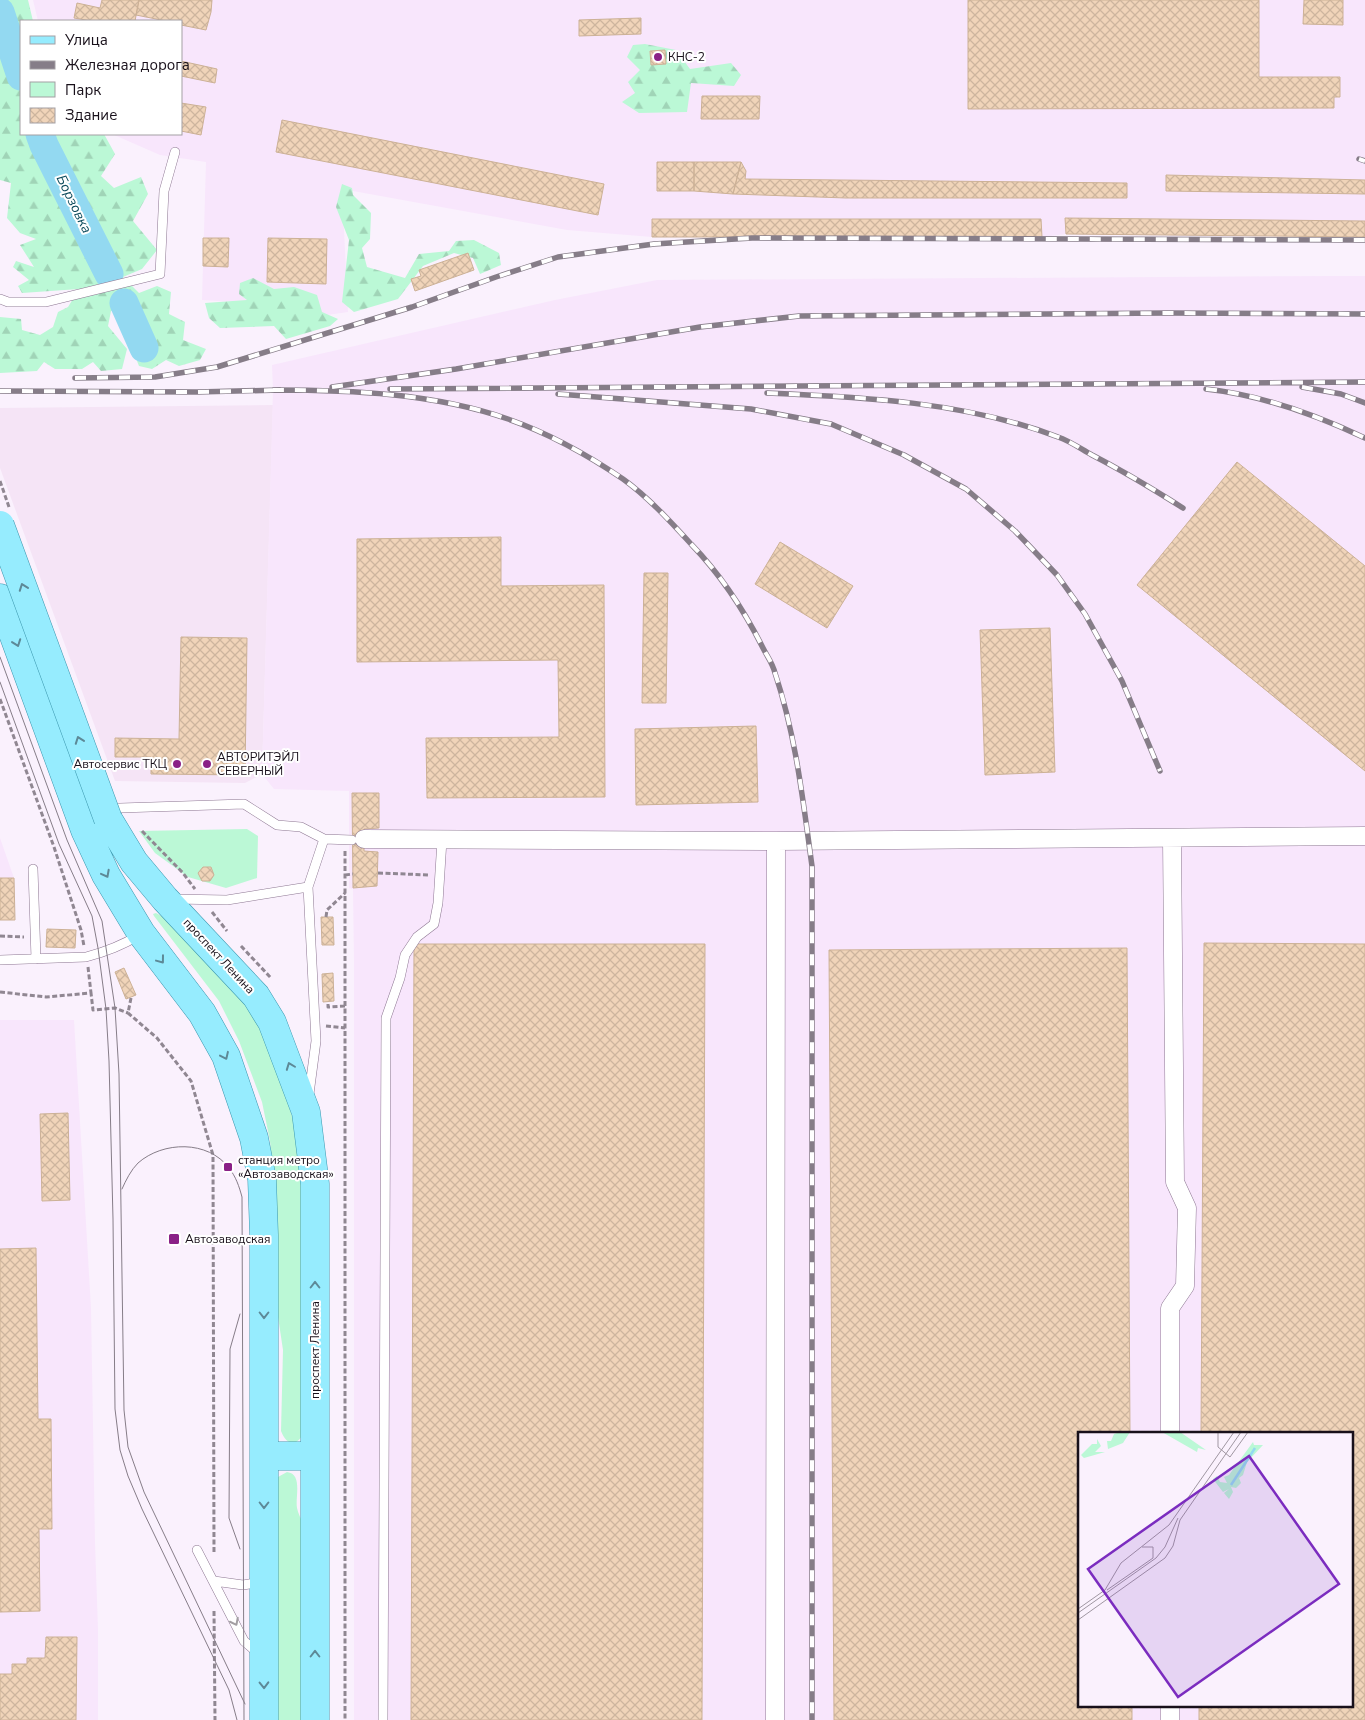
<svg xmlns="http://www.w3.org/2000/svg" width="1365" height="1720" font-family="'Nunito Sans',sans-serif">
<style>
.commercial{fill:#f5e4f6}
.built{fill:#f8e6fc;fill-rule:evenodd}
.green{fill:#bbf8d6}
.forest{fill:url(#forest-firs)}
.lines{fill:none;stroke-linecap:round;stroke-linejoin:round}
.river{stroke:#93d9f1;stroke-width:29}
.building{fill:url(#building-cross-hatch);stroke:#ccb196}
.lane-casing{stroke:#8d7792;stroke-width:10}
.street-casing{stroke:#8d7792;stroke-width:19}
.primary-casing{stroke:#3c97ae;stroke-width:29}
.path{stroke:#908792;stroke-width:3;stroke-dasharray:5 2.5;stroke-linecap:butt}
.lane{stroke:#fff;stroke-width:9}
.street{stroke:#fff;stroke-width:18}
.primary{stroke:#96ecfe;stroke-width:28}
.tram{stroke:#867d88;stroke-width:1}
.rail-casing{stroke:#867d88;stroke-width:5.5}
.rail{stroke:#fff;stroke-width:4;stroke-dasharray:11;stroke-linecap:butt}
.primary-bridge-casing{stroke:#3c97ae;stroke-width:29;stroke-linecap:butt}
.primary-bridge{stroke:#96ecfe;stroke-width:28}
.oneway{stroke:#5d8997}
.oneway2{stroke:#a39fa3}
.poi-dot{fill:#8a2187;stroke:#fff;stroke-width:2}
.labels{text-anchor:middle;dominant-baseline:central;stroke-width:4;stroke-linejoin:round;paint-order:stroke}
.poi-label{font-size:12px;fill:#18101a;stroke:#fff;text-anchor:start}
.street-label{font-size:12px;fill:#18101a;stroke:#fff}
.water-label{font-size:14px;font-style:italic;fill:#0d4b5c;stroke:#fff}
.inset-river{fill:none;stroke:#93d9f1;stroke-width:2.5}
.inset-road{fill:none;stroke:#a097a2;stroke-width:1}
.view{fill:#7b2cbf;fill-opacity:0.15;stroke:#7b2cbf;stroke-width:2.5}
.inset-edge{fill:none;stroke:#18101a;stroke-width:2.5}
</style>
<defs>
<pattern id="forest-firs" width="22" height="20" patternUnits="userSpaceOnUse" patternTransform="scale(1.25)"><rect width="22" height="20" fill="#bbf8d6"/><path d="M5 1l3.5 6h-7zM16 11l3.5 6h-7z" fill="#a0d4b7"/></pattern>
<pattern id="building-cross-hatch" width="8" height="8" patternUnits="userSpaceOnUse" patternTransform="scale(1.25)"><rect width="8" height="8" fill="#f0d4b9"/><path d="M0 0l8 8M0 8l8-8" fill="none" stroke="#cdb59e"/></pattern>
</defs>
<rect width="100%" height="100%" fill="#faf1fd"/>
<path class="commercial" d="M273 405 262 774 245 783 115 781 0 468V408Z"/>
<path class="built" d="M33 0H1365V237L1066 234 1042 237H652L567 230 342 189 348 312 278 322 277 305 202 300 206 162 160 155 112 134H181V21H38Z
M1333 276H1365V1720H354V960L353 889 349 888V791L274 789 262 774 273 390 272 365 555 300 657 280ZM1079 1434H1351V1706H1079Z
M0 838 14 878 15 920H0Z
M0 1020H74L91 1308 95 1543 98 1629V1720H0Z"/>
<path class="green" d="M247 829 258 836 257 878 226 888 188 877 155 853 139 831Z
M156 913 172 922 246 998 274 1058 293 1119 301 1158 305 1427C302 1444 288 1450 281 1431L283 1350 275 1297 273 1172 270 1141 262 1102 239 1041 219 1001 154 916 153 914Z
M287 1472C303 1474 295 1497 297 1508 298 1513 301 1519 303 1523V1720H275L276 1483 278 1477Z"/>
<path class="forest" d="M0 0H28L33 21H21V134H104L115 154 101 176 114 188 141 177 148 194 133 221 157 250 142 269 123 277 139 293 157 286 171 292 169 314 185 322 183 340 206 349 200 360 179 366 166 360 152 369 139 366 137 361 142 354 137 339 146 325 134 317V308L111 311 108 326 127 349 122 369 101 371 93 362 82 369H55L44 362 37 371 0 373V317L21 319 22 330 40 335 53 327 58 312 68 307 79 289 22 293 18 286 29 280 13 267 16 261 34 267 20 245 36 239 20 233 7 218 11 183 0 180Z
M645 44 676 50 690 69 731 63 741 75 734 86 691 83 687 112 639 113 622 102 635 93 628 82 640 70 627 57 633 45Z
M342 184 352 188 353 195 371 213 370 239 362 248 367 267 405 278 419 254 449 251 456 241 474 240 499 253 501 265 480 274 473 258 454 253 423 266 398 299 354 312 342 302 349 240 336 207Z
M253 278 274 289 294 287 317 295 322 312 338 319 330 326 286 339 274 326 220 328 209 318 205 303 247 300 239 294 240 283Z"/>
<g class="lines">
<path class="river" d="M0 12 21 76
M40 134 44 145 109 274
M124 303 144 348"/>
</g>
<path class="building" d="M102 0H139L135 21H92L74 18 77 3 100 8Z
M139 0H212L211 12 206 30 181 25V21H166L136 15Z
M968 0H1259V77H1340V97H1334V108L968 109Z
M1304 0H1343V25L1303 24Z
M641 18V34L579 36V20Z
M665 50 666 64 651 65 650 51Z
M181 61 217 69 215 83 181 76Z
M702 96H760L759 119H701Z
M181 103 206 107 201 135 181 131Z
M282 120 604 184 598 215 276 152Z
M657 162H694V191H657Z
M694 162H741L733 194 694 191Z
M741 162 746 171 745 179 1127 183V198H846L733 194Z
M1166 175 1365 180V194L1166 191Z
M1065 218 1365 221V237L1066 234Z
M652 219H1041L1042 237H652Z
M203 238H229L228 267 203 266Z
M268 238 327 239 326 284 267 282Z
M468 253 474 270 415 291 411 279 421 276 419 270Z
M1237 462 1365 566V771L1137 585Z
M501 537V586L604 585 605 797 427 798 426 738 559 737 558 660 357 662V539Z
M780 542 853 586 827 628 755 584Z
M644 573H668L666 703H642Z
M1050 628 1055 772 985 775 980 630Z
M181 637 247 638 245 775 151 774V757H115V738L179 739Z
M756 726 758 802 636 805 635 729Z
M352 793H379V828L364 829V851L378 852 377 886 353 888Z
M203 867H211L214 875 210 881H202L198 873Z
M0 878H14L15 920H0Z
M321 917H333L334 945H322Z
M47 929 76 930 75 948 46 947Z
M1204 943 1365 944V1720H1199V1706H1351V1434H1201Z
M414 944H705L702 1720H411Z
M1127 948 1130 1434H1079V1706H1132V1720H834L829 950Z
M124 968 136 995 126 999 115 972Z
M333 973 334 1001 323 1002 322 974Z
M68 1113 70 1200 42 1201 40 1114Z
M36 1248 38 1419H51L52 1529H39L40 1611 0 1612V1249Z
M46 1637H77L76 1720H0V1674H12V1664H27V1658H45Z"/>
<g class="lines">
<defs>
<path id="lane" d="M0 299 8 302H46L160 274 164 191 175 152
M108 813 120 808 244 804 277 825 301 827 324 839 308 887 316 1041 309 1094
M324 839 352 840
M33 869 36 959
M174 899 227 900 308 887
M0 960 86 957C105 952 123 945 139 935
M197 1550 244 1641 259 1654
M214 1581 243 1585 261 1582
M383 1720 386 1018 400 978 405 955 417 937 434 924 438 903 442 840"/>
<path id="street" d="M364 839 776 841 1365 836
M1170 1434V1308L1185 1286 1187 1208 1175 1182 1172 838
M1170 1706V1720
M775 1720 776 841"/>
<path id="primary" d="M0 598 85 830 106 875 141 933 202 1013 226 1056 254 1138 262 1179 264 1235V1720
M108 819 134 862 165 899 256 996 272 1022 306 1112 315 1184V1720
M264 1456H315"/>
</defs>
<use href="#lane" class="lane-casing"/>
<use href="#street" class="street-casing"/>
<use href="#primary" class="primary-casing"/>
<path class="path" d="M0 481 9 507
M0 699 54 847 81 930 84 946
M142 831 183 873 195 889
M345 851V1720
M378 873 430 875
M345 875 353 874
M212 912 227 931
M326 917 327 910 345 893
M0 936 24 937
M241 946 271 978
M88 967 91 993
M0 992 46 997 91 993 93 1010 115 1008 128 1013
M131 998 128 1013 157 1038 191 1081 213 1155 214 1554
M328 1004V1007L345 1006
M326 1026 345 1028
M214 1611 215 1720"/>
<use href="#lane" class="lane"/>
<use href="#street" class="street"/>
<use href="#primary" class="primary"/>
<path class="tram" d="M0 657 67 840 102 921 115 1008 119 1074 124 1410 128 1447 144 1492 245 1704
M0 682 59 844 92 916 98 948 106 1009 109 1061 113 1219 115 1409 120 1450 128 1476 142 1509 229 1690 237 1720
M122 1189C126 1180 131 1170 138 1163 163 1141 208 1140 229 1168 236 1177 239 1186 242 1197L244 1720
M240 1549 229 1518 230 1349 240 1314"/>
<defs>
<path id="rail" d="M1359 159 1365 161
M75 378 155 377 217 367 412 307 496 277 558 257 654 244 752 238 1365 240
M332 387 456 369 700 327 799 316 1168 313 1365 314
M1302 387 1341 394 1365 403
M390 389 1365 382
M1206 389C1262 395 1314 414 1365 438
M273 390C351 390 433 393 508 419 548 433 588 455 623 479 648 497 670 521 691 544 721 575 744 610 763 648 767 656 773 664 775 673 796 736 803 801 812 866V1720
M0 391 197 392 280 390
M767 393C864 397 966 402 1058 437 1070 441 1081 449 1092 455 1123 471 1153 489 1183 508
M558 394 751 409 831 424 904 455 966 489 1015 531 1057 575 1085 614 1122 681 1160 771"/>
</defs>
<use href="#rail" class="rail-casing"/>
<use href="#rail" class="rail"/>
<defs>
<path id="primary-bridge" d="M0 525 108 819"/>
</defs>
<use href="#primary-bridge" class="primary-bridge-casing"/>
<use href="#primary-bridge" class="primary-bridge"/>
</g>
<defs><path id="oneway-chevron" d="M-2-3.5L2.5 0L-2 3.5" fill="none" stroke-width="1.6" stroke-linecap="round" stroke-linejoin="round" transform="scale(1.25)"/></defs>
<g class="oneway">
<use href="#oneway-chevron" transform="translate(23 587) rotate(-110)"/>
<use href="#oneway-chevron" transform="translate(17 643) rotate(70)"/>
<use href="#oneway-chevron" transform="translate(79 740) rotate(-110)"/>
<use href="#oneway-chevron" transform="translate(106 874) rotate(62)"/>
<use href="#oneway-chevron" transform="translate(161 960) rotate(53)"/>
<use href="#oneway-chevron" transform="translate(225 1056) rotate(65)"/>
<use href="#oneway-chevron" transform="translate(290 1066) rotate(-111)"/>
<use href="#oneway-chevron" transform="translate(315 1285) rotate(-90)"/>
<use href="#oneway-chevron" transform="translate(264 1315) rotate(90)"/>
<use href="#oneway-chevron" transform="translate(264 1505) rotate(90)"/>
<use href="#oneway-chevron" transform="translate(315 1654) rotate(-90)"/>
<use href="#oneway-chevron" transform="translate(264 1685) rotate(89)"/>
</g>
<use class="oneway2" href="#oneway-chevron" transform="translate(235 1622) rotate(63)"/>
<g class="poi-dot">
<circle cx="658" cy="57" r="5"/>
<circle cx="177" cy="764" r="5"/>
<circle cx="207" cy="764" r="5"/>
<rect x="223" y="1162" width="10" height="10" rx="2.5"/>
<rect x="168" y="1233" width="12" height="12" rx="2.5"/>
</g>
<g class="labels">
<g class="poi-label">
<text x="668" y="57">КНС-2</text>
<text x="217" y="757">АВТОРИТЭЙЛ<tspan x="217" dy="14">СЕВЕРНЫЙ</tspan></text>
<text x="167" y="764" text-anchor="end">Автосервис ТКЦ</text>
<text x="238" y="1160">станция метро<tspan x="238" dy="14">«Автозаводская»</tspan></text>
<text x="185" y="1239">Автозаводская</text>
</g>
<g class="street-label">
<text transform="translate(219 956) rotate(47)">проспект Ленина</text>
<text transform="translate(315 1350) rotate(-90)">проспект Ленина</text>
</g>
<g class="water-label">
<text transform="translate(74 204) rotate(64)">Борзовка</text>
</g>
</g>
<g transform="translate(1078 1432)">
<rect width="275" height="275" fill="#faf1fd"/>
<path d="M42 0H52L45 11 30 17 29 9H33L36 2ZM84 0H102L128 18 120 16 119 20ZM19 7 23 14 17 20H27L6 26 3 23 14 12H19ZM175 10 176 13H185L169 30 165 43 161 46 163 51 158 56 153 55 155 60 151 67 146 61 151 57 145 60 135 47 139 44 142 50 149 51 146 45 151 43Z" fill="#bbf8d6"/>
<path class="inset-river" d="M153 53 177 16"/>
<path class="inset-road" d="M140 0V15L152 25 170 0M29 158 75 126V115H64M0 177 27 158 43 131 91 93 156 0M0 181 78 126 87 115 100 86M0 188 87 126 95 114 102 88 163 0"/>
<path class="view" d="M171 24 261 152 100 265 10 137Z"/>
<rect width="275" height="275" class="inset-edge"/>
</g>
<rect x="20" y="20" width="162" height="115" fill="#ffffff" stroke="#a39fa3"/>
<rect x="30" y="36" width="25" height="8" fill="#96ecfe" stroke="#a39fa3"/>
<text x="65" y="45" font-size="15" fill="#18101a">Улица</text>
<rect x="30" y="61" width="25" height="8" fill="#867d88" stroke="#a39fa3"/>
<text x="65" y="70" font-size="15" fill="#18101a">Железная дорога</text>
<rect x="30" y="82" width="25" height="15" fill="#bbf8d6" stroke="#a39fa3"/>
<text x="65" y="95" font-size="15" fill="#18101a">Парк</text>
<rect x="30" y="108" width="25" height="15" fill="url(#building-cross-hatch)" stroke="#a39fa3"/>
<text x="65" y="120" font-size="15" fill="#18101a">Здание</text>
</svg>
